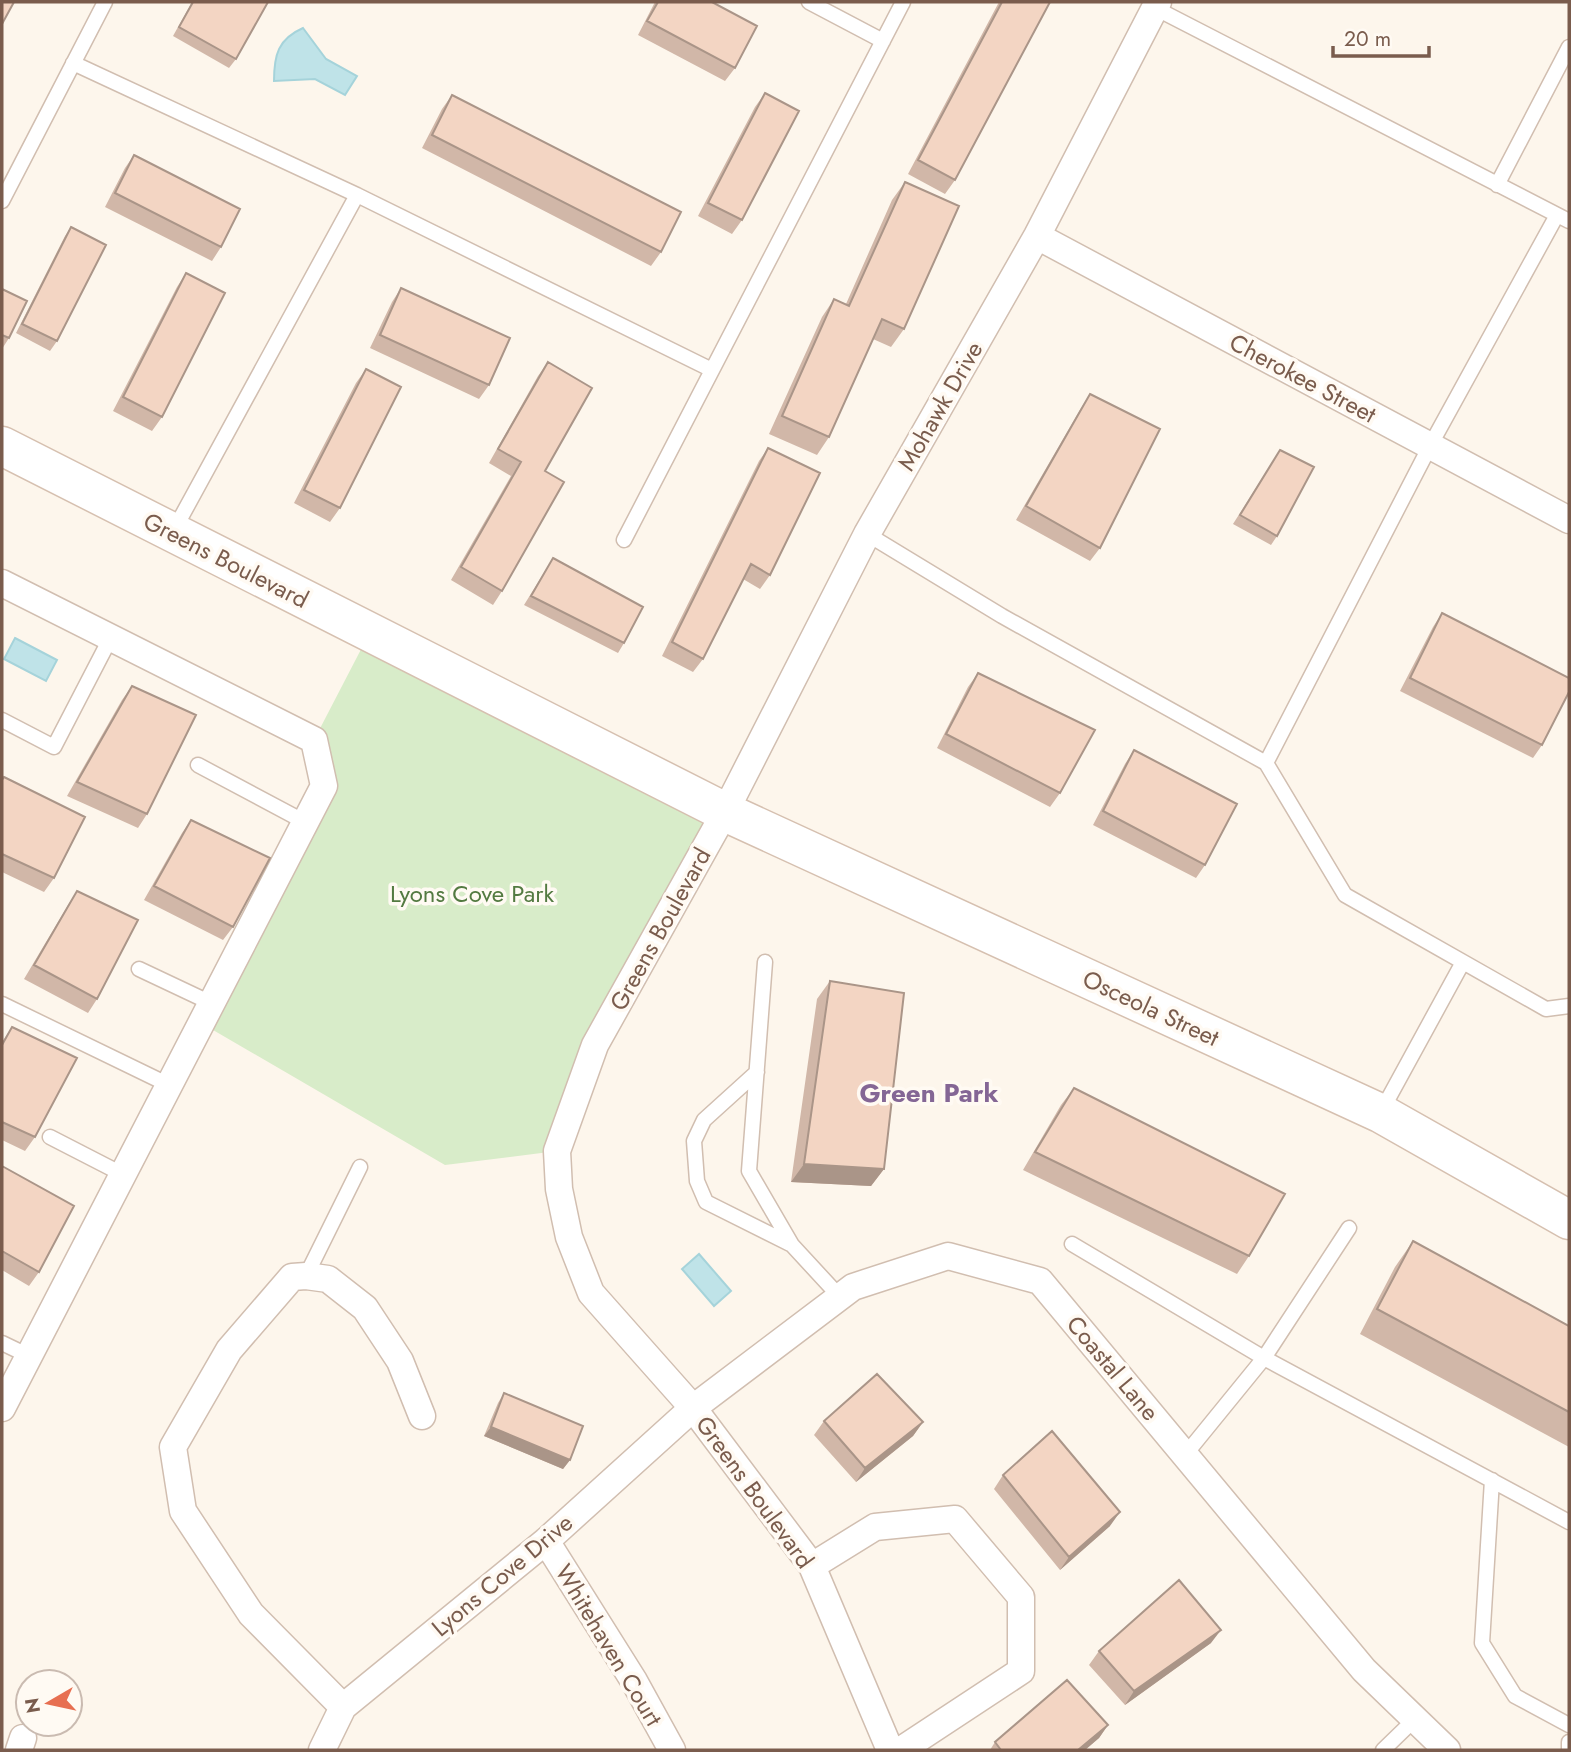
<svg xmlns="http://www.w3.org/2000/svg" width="1571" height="1752" font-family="Jost,sans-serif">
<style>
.green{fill:#d8ecc9}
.water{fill:#bfe3e8;stroke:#a5d3da;stroke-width:2}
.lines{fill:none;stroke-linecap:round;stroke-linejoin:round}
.lane-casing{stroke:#d1beb0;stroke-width:17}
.street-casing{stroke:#d1beb0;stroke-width:29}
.secondary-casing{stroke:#d6c0b0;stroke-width:41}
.lane{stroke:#fff;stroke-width:14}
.street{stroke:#fff;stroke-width:26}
.secondary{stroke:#fff;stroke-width:38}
.wall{fill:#d1b7a8}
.shaded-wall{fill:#aa9588}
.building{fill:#f3d5c3;stroke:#aa9588;stroke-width:2}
.labels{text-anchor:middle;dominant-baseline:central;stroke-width:7;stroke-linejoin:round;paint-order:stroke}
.street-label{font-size:24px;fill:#7a5c4d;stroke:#fffaf3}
.park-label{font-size:24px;fill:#537a41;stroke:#fffaf3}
.neighbourhood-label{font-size:26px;font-weight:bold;fill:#846695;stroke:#fffaf3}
</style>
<rect width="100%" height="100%" fill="#fdf6ec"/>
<path class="green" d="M370 632 725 812 557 1151 445 1165 201 1023 324 786 314 740Z"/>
<path class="water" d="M303 28 326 59 357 76 345 95 315 79 274 81C274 55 278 39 303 28Z
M15 638 57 660 46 681 4 659Z
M699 1254 731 1291 714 1306 682 1269Z"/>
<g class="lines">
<defs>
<path id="lane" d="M809 2 883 41
M1155 8 1569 221
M73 63 357 195 712 370
M1497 185 1569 47
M2 201 105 2
M173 532 357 195
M867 534 1002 616 1266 763 1345 895 1546 1009 1569 1006
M624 540 903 2
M2 720 54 747 111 637
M1266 763 1430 446 1557 215
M198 765 305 822
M765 962 749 1171 792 1245 840 1297
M139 969 211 1003
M2 1004 169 1085
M757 1072 704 1120 694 1141 697 1181 706 1202 790 1244
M1381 1112 1463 962
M50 1137 122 1174
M1072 1244 1264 1358 1569 1522
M306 1276 360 1167
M2 1343 29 1356
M1185 1455 1264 1358 1349 1228
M1492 1480 1482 1643 1515 1696 1569 1725
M1383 1750 1415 1719
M1569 1750V1742"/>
<path id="street" d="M1037 236 1569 520
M2 583 314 740 324 786 2 1408
M546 1541 634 1681 672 1750
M812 1566 875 1527 955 1519 1021 1597V1671L901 1750
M343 1707 251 1614 183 1511 173 1447 229 1350 292 1277 306 1276 328 1279 365 1308 400 1361 422 1416
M19 1750 23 1738
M322 1750 343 1707 546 1541 693 1408 853 1287 948 1256 1040 1281 1364 1670 1447 1750
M890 1750 812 1566 693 1408 591 1293 569 1237 559 1189 557 1151 595 1045 725 812 867 534 1037 236 1158 2"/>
<path id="secondary" d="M2 446 725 812 1380 1113 1569 1220"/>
</defs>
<use href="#lane" class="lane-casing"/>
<use href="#street" class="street-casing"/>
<use href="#secondary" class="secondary-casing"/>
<use href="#lane" class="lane"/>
<use href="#street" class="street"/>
<use href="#secondary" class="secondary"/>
</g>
<path class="wall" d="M192 2H268L236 59 229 68 173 36Z
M655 2H712L735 68 725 81 638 35Z
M999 2H1050L955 180 945 194 908 174Z
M765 93 742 220 732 234 698 216 755 107Z
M452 95 661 252 651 266 422 148 442 109Z
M134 155 221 247 212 261 105 207 125 168Z
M905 182 904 329 891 347 873 339 829 437 817 455 769 434 822 317 834 299 846 304 892 200Z
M71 227 57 341 50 351 16 333 65 236Z
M186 273 162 417 152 431 113 411 177 287Z
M401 288 489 385 479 399 370 348 392 302Z
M2 289 9 338 2 349Z
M548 362 545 471 502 591 493 605 451 580 511 476 489 463 538 376Z
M366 369 340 508 330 522 294 503 356 383Z
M1090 394 1100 548 1090 561 1016 520 1081 408Z
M768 448 770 575 760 589 743 579 703 659 693 672 662 656 759 461Z
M1280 450 1277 536 1271 545 1233 524Z
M553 558 624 643 618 653 524 605Z
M1442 613 1542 745 1533 758 1400 691 1433 627Z
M978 673 1060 793 1050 807 937 748 968 687Z
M132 686 147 814 138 828 67 796 122 700Z
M1134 750 1205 865 1196 878 1093 825 1125 764Z
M2 780 54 878 44 892 2 872Z
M191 820 233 927 223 940 144 900 182 833Z
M77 891 97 999 88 1013 24 979 68 905Z
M830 981 884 1169 871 1186 791 1182 817 999Z
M12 1027 35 1137 25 1151 2 1140V1042Z
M1074 1088 1249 1256 1237 1274 1023 1170 1061 1105Z
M2 1166 39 1272 29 1286 2 1270Z
M1413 1241 1569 1326V1447L1360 1334 1395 1267Z
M504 1393 570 1460 563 1469 484 1436 498 1403Z
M824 1421 923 1422 913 1436 856 1482 814 1435Z
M1003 1475 1110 1526 1060 1570 994 1489Z
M1211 1643 1125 1705 1089 1665 1099 1651Z
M1108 1725 1099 1738 1085 1750H990L995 1742Z"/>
<path class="shaded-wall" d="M804 1164 884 1169 871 1186 791 1182Z
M923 1422 913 1436 856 1482 865 1468Z
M491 1427 570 1460 563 1469 484 1436Z
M1120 1512 1110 1526 1060 1570 1069 1557Z
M1221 1630 1211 1643 1125 1705 1134 1691Z
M1108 1725 1099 1738 1085 1750H1078Z"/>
<path class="building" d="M2 2H14L2 24Z
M193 2H268L236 59 179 27Z
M658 2H712L757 26 735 68 647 21Z
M1002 2H1050L955 180 918 160Z
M765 93 799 111 742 220 708 203Z
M452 95 681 212 661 252 432 135Z
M134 155 240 209 221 247 115 193Z
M905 182 959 206 904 329 882 319 829 437 782 416 834 299 849 306Z
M71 227 106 245 57 341 22 324Z
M186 273 225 293 162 417 123 397Z
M401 288 510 338 489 385 380 335Z
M2 289 27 301 9 338 2 335Z
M548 362 592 388 545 471 564 482 502 591 461 567 521 462 498 449Z
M366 369 401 387 340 508 304 490Z
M1090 394 1160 429 1100 548 1026 506Z
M768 448 820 473 770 575 751 564 703 659 672 642Z
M1280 450 1314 467 1277 536 1240 515Z
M553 558 643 607 624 643 531 596Z
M1442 613 1569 678V692L1542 745 1410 678Z
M978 673 1095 730 1060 793 946 734Z
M132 686 196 715 147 814 77 782Z
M1134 750 1237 804 1205 865 1103 811Z
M4 777 85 817 54 878 2 854V780Z
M191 820 270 858 233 927 154 886Z
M77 891 138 920 97 999 34 965Z
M830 981 904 993 884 1169 804 1164Z
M12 1027 77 1058 35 1137 2 1122V1045Z
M1074 1088 1285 1194 1249 1256 1035 1152Z
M2 1166 74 1206 39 1272 2 1251Z
M1413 1241 1569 1326V1412L1377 1309Z
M877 1374 923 1422 865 1468 824 1421Z
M504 1393 583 1426 570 1460 491 1427Z
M1052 1431 1120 1512 1069 1557 1003 1475Z
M1179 1580 1221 1630 1134 1691 1099 1651Z
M1067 1680 1108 1725 1078 1750H1001L995 1742Z"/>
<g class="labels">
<g class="street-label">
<text transform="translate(1303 378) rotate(28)">Cherokee Street</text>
<text transform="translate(940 406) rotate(-60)">Mohawk Drive</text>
<text transform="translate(226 560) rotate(27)">Greens Boulevard</text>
<text transform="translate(660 929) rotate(-61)">Greens Boulevard</text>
<text transform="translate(1151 1008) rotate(25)">Osceola Street</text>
<text transform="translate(1113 1368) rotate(50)">Coastal Lane</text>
<text transform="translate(755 1492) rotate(54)">Greens Boulevard</text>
<text transform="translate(502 1575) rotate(-40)">Lyons Cove Drive</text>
<text transform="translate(609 1645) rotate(59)">Whitehaven Court</text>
</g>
<g class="park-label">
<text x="472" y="893">Lyons Cove Park</text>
</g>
<g class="neighbourhood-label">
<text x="929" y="1093">Green Park</text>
</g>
</g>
<rect width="1571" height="1752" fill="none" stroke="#7a5c4d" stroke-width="7"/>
<g transform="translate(49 1703) rotate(261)"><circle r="33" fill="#fffaf3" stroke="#cabbb1" stroke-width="2"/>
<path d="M0-5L12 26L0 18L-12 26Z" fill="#e76f51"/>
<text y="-10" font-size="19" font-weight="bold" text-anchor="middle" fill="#7a5c4d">N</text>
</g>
<path d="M1333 46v10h96v-10" fill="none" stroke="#7a5c4d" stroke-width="3.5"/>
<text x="1344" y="46" font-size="21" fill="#7a5c4d" stroke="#fffaf3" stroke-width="5" paint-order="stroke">20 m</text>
</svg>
